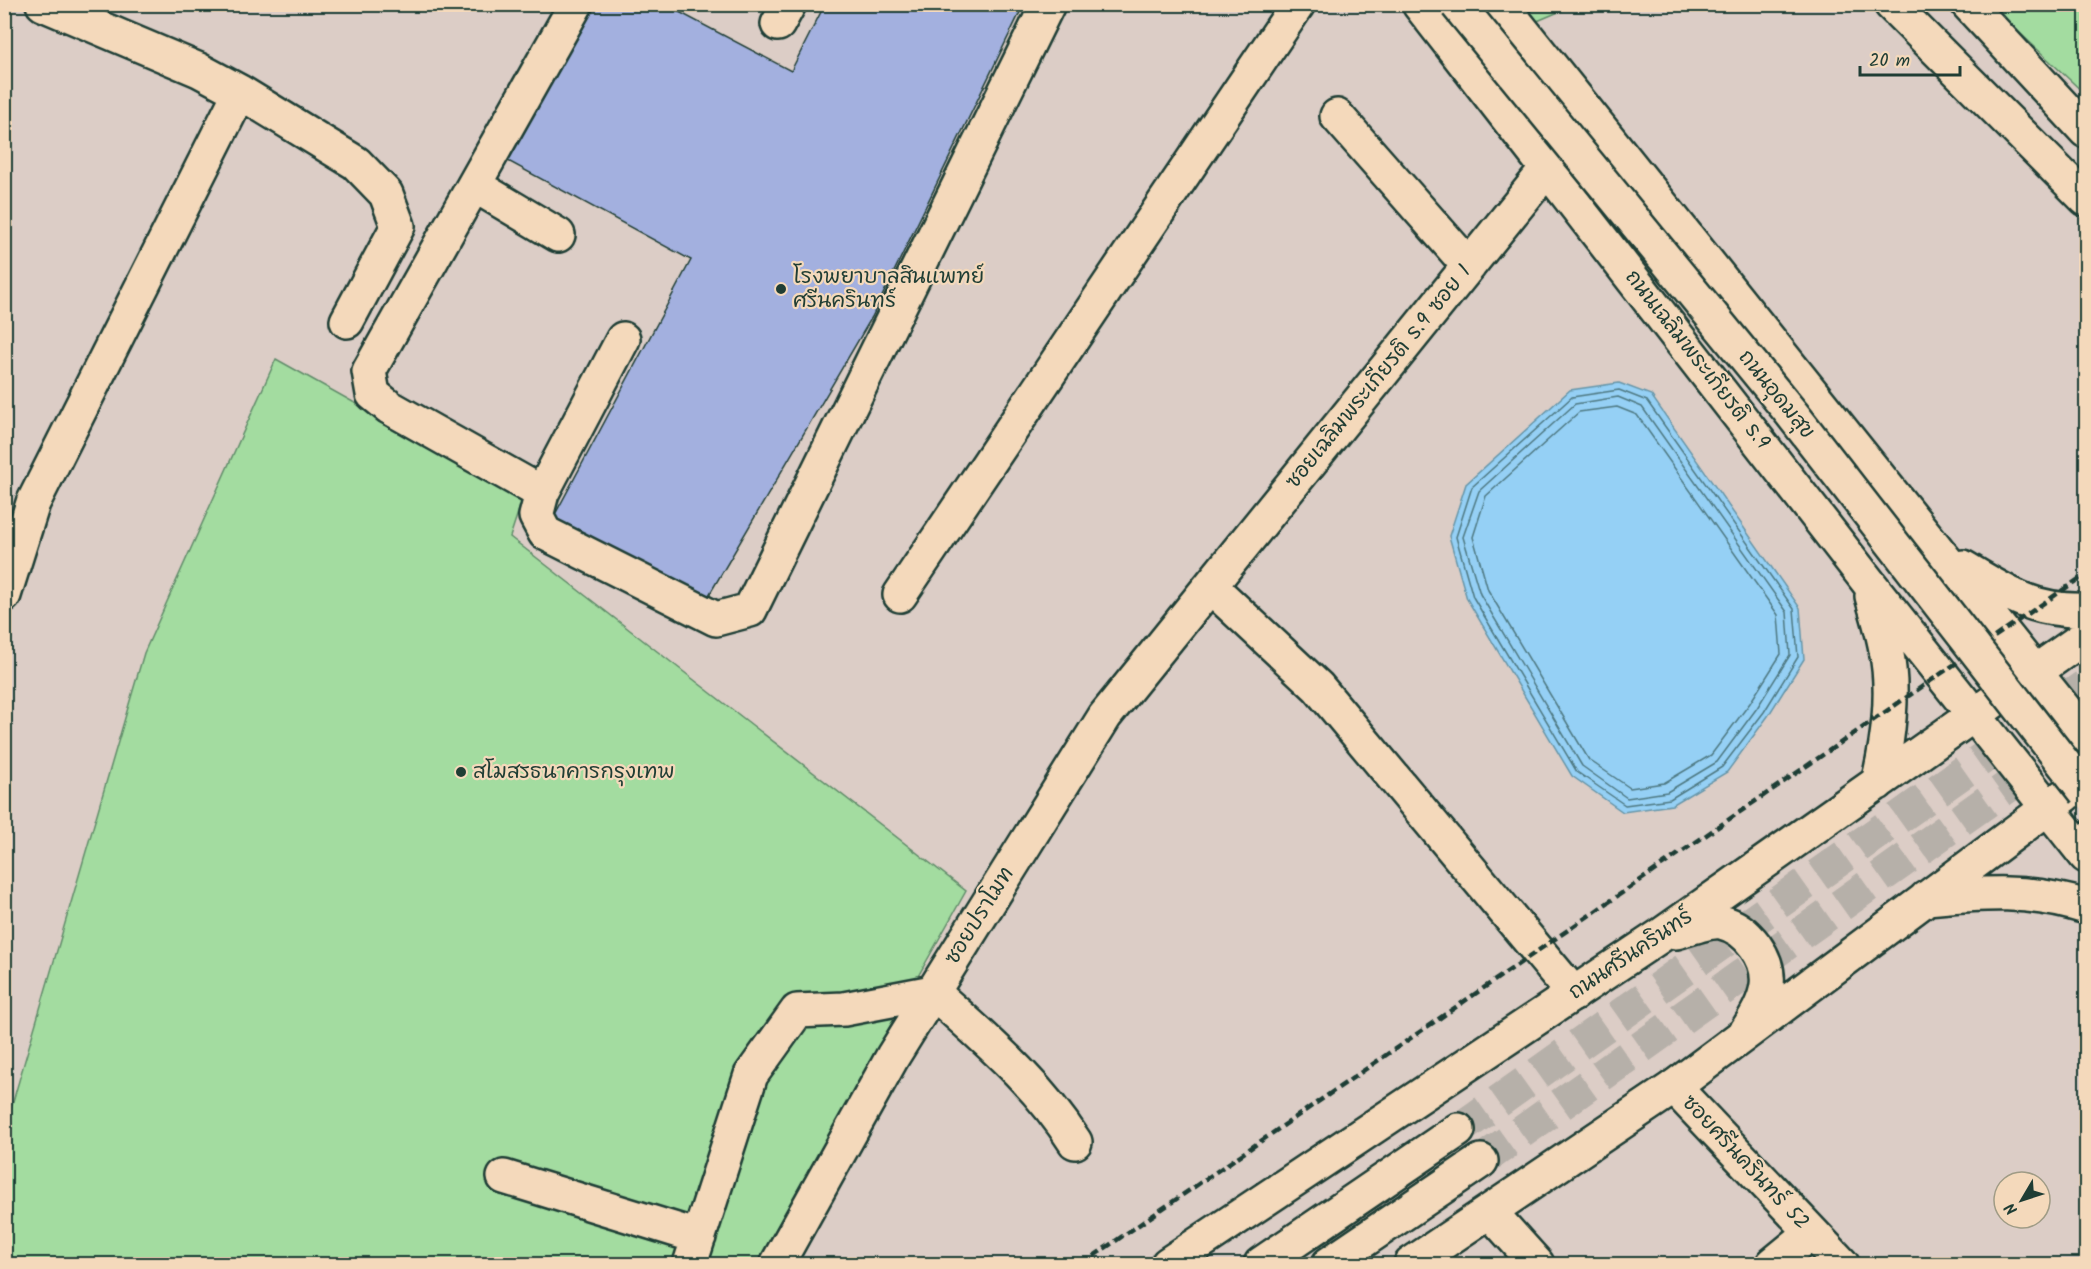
<svg xmlns="http://www.w3.org/2000/svg" width="2091" height="1269" font-family="Kalam,'Playpen Sans Thai',sans-serif">
<style>
.green{fill:#a3dca0;stroke:#618c6a;stroke-width:1.5}
.water{fill:#95d0f5;stroke:#6695a8;stroke-width:1.5}
.lines{fill:none;stroke-linecap:round;stroke-linejoin:round}
.shore{stroke:#4e7881;stroke-width:1.5}
.building{fill:#a3b0df;stroke:#1f3d34;stroke-width:1.5}
.major-tunnel{stroke:#b6b0a9;stroke-width:33;stroke-dasharray:33 16;stroke-linecap:butt}
.minor-casing{stroke:#1f3d34;stroke-width:38}
.major-casing{stroke:#1f3d34;stroke-width:38}
.minor{stroke:#f4d9bb;stroke-width:33}
.major{stroke:#f4d9bb;stroke-width:33}
.rail{stroke:#1f3d34;stroke-width:4.5;stroke-dasharray:9 4.5;stroke-linecap:butt}
.major-bridge-casing{stroke:#1f3d34;stroke-width:38;stroke-linecap:butt}
.major-bridge{stroke:#f4d9bb;stroke-width:33}
.poi-dot{fill:#1f3d34;stroke:#f4d9bb;stroke-width:2}
.labels{text-anchor:middle;dominant-baseline:central;stroke-width:4.5;stroke-linejoin:round;paint-order:stroke}
.poi-label{font-size:21px;fill:#1f3d34;stroke:#f4d9bb;text-anchor:start}
.street-label{font-size:21px;fill:#1f3d34;stroke:#f4d9bb}
</style>
<rect width="100%" height="100%" fill="#dccdc6"/>
<filter id="ink" filterUnits="userSpaceOnUse"><feTurbulence type="fractalNoise" baseFrequency=".0167" numOctaves="2"/><feDisplacementMap in="SourceGraphic" scale="12" xChannelSelector="R" yChannelSelector="G"/><feConvolveMatrix kernelMatrix="1 2 1 2 8 2 1 2 1" color-interpolation-filters="sRGB"/></filter>
<g filter="url(#ink)">
<path class="green" d="M1521 5H1575L1535 22Z
M1990 5H2086V95Z
M276 359 523 497 510 537 966 891 756 1264H5L4 1132 144 653Z"/>
<path class="water" d="M1619 383 1651 395 1800 608 1804 659 1768 716 1727 772 1672 805 1623 812 1572 776 1467 599 1449 536 1466 484 1570 390Z"/>
<g class="lines">
<path class="shore" d="M1619 390 1647 401 1794 609 1798 657 1764 712 1722 767 1670 799 1625 805 1577 772 1473 597 1456 537 1472 487 1572 397Z
M1618 397 1642 407 1787 612 1790 655 1757 708 1717 762 1667 792 1627 798 1582 766 1480 594 1463 537 1479 491 1575 404Z
M1617 407 1637 415 1778 615 1781 654 1750 703 1711 755 1664 783 1630 788 1589 760 1488 590 1473 537 1486 496 1579 412Z"/>
</g>
<path class="building" d="M583 4H664L791 71 825 4H1024L872 317 705 602 551 522 691 260 497 155Z"/>
<g class="lines">
<path class="major-tunnel" d="M1458 1130 2086 685
M1481 1161 2086 731"/>
<defs>
<path id="minor" d="M43 4 199 70 240 92 356 163 386 194 398 226 347 321
M576 4 369 371 373 394 389 407 542 493 536 516 545 533 716 619 750 610 1048 4
M1891 4 2086 199
M1968 4 2086 131
M778 24 789 4
M1337 116 1469 266
M474 185 558 235
M542 493 623 339
M1210 586 1318 687 1574 994
M4 595 33 503 240 92
M900 595 1298 4
M1674 1087 1842 1264
M504 1177 699 1237
M1491 1213 1537 1264
M690 1264 751 1075 797 1011 844 1009 933 992C986 1040 1036 1081 1075 1142
M777 1264 893 1056 1105 716 1547 169
M1773 1264 1811 1233"/>
<path id="major" d="M1419 4 1869 583 2086 856
M1501 4 2086 736
M1963 567C2006 593 2034 612 2086 610
M1872 596C1877 614 1883 632 1886 650 1895 691 1888 743 1878 783
M1926 898C1984 893 2030 889 2086 907
M1676 932C1688 929 1709 920 1721 922 1748 928 1770 959 1767 985 1765 1002 1755 1018 1746 1032
M1168 1264 1660 936 2086 636
M1261 1264 1458 1130
M1329 1264 1481 1161
M1411 1264 1674 1087 2065 795"/>
</defs>
<use href="#minor" class="minor-casing"/>
<use href="#major" class="major-casing"/>
<use href="#minor" class="minor"/>
<use href="#major" class="major"/>
<path class="rail" d="M1082 1264 2086 574"/>
<defs>
<path id="major-bridge" d="M1457 4 1792 414 2086 792"/>
</defs>
<use href="#major-bridge" class="major-bridge-casing"/>
<use href="#major-bridge" class="major-bridge"/>
</g>
</g>
<g class="poi-dot">
<circle cx="781" cy="289" r="6"/>
<circle cx="461" cy="772" r="6"/>
</g>
<g class="labels">
<g class="poi-label">
<text x="793" y="277">โรงพยาบาลสินแพทย์<tspan x="793" dy="24">ศรีนครินทร์</tspan></text>
<text x="473" y="772">สโมสรธนาคารกรุงเทพ</text>
</g>
<g class="street-label">
<text transform="translate(1697 360) rotate(52)">ถนนเฉลิมพระเกียรติ ร.9</text>
<text transform="translate(1379 377) rotate(-51)">ซอยเฉลิมพระเกียรติ ร.9 ซอย 1</text>
<text transform="translate(1776 395) rotate(51)">ถนนอุดมสุข</text>
<text transform="translate(980 916) rotate(-58)">ซอยปราโมท</text>
<text transform="translate(1631 955) rotate(-34)">ถนนศรีนครินทร์</text>
<text transform="translate(1745 1163) rotate(47)">ซอยศรีนครินทร์ 52</text>
</g>
</g>
<rect width="2091" height="1269" fill="none" stroke="#f4d9bb" stroke-width="24"/>
<rect x="12" y="12" width="2067" height="1245" fill="none" stroke="#1f3d34" stroke-width="2" filter="url(#ink)"/>
<g transform="translate(2022 1200) rotate(231)"><circle r="28" fill="#f4d9bb" stroke="#9f9b85" stroke-width="1.5"/>
<path d="M0-4.5L10 22L0 15L-10 22Z" fill="#1f3d34"/>
<text y="-9" font-size="16" font-weight="bold" text-anchor="middle" fill="#1f3d34">N</text>
</g>
<path d="M1860 66v9h100v-9" fill="none" stroke="#1f3d34" stroke-width="3"/>
<text x="1869" y="66" font-size="18" fill="#1f3d34" stroke="#f4d9bb" stroke-width="4.5" paint-order="stroke">20 m</text>
</svg>
